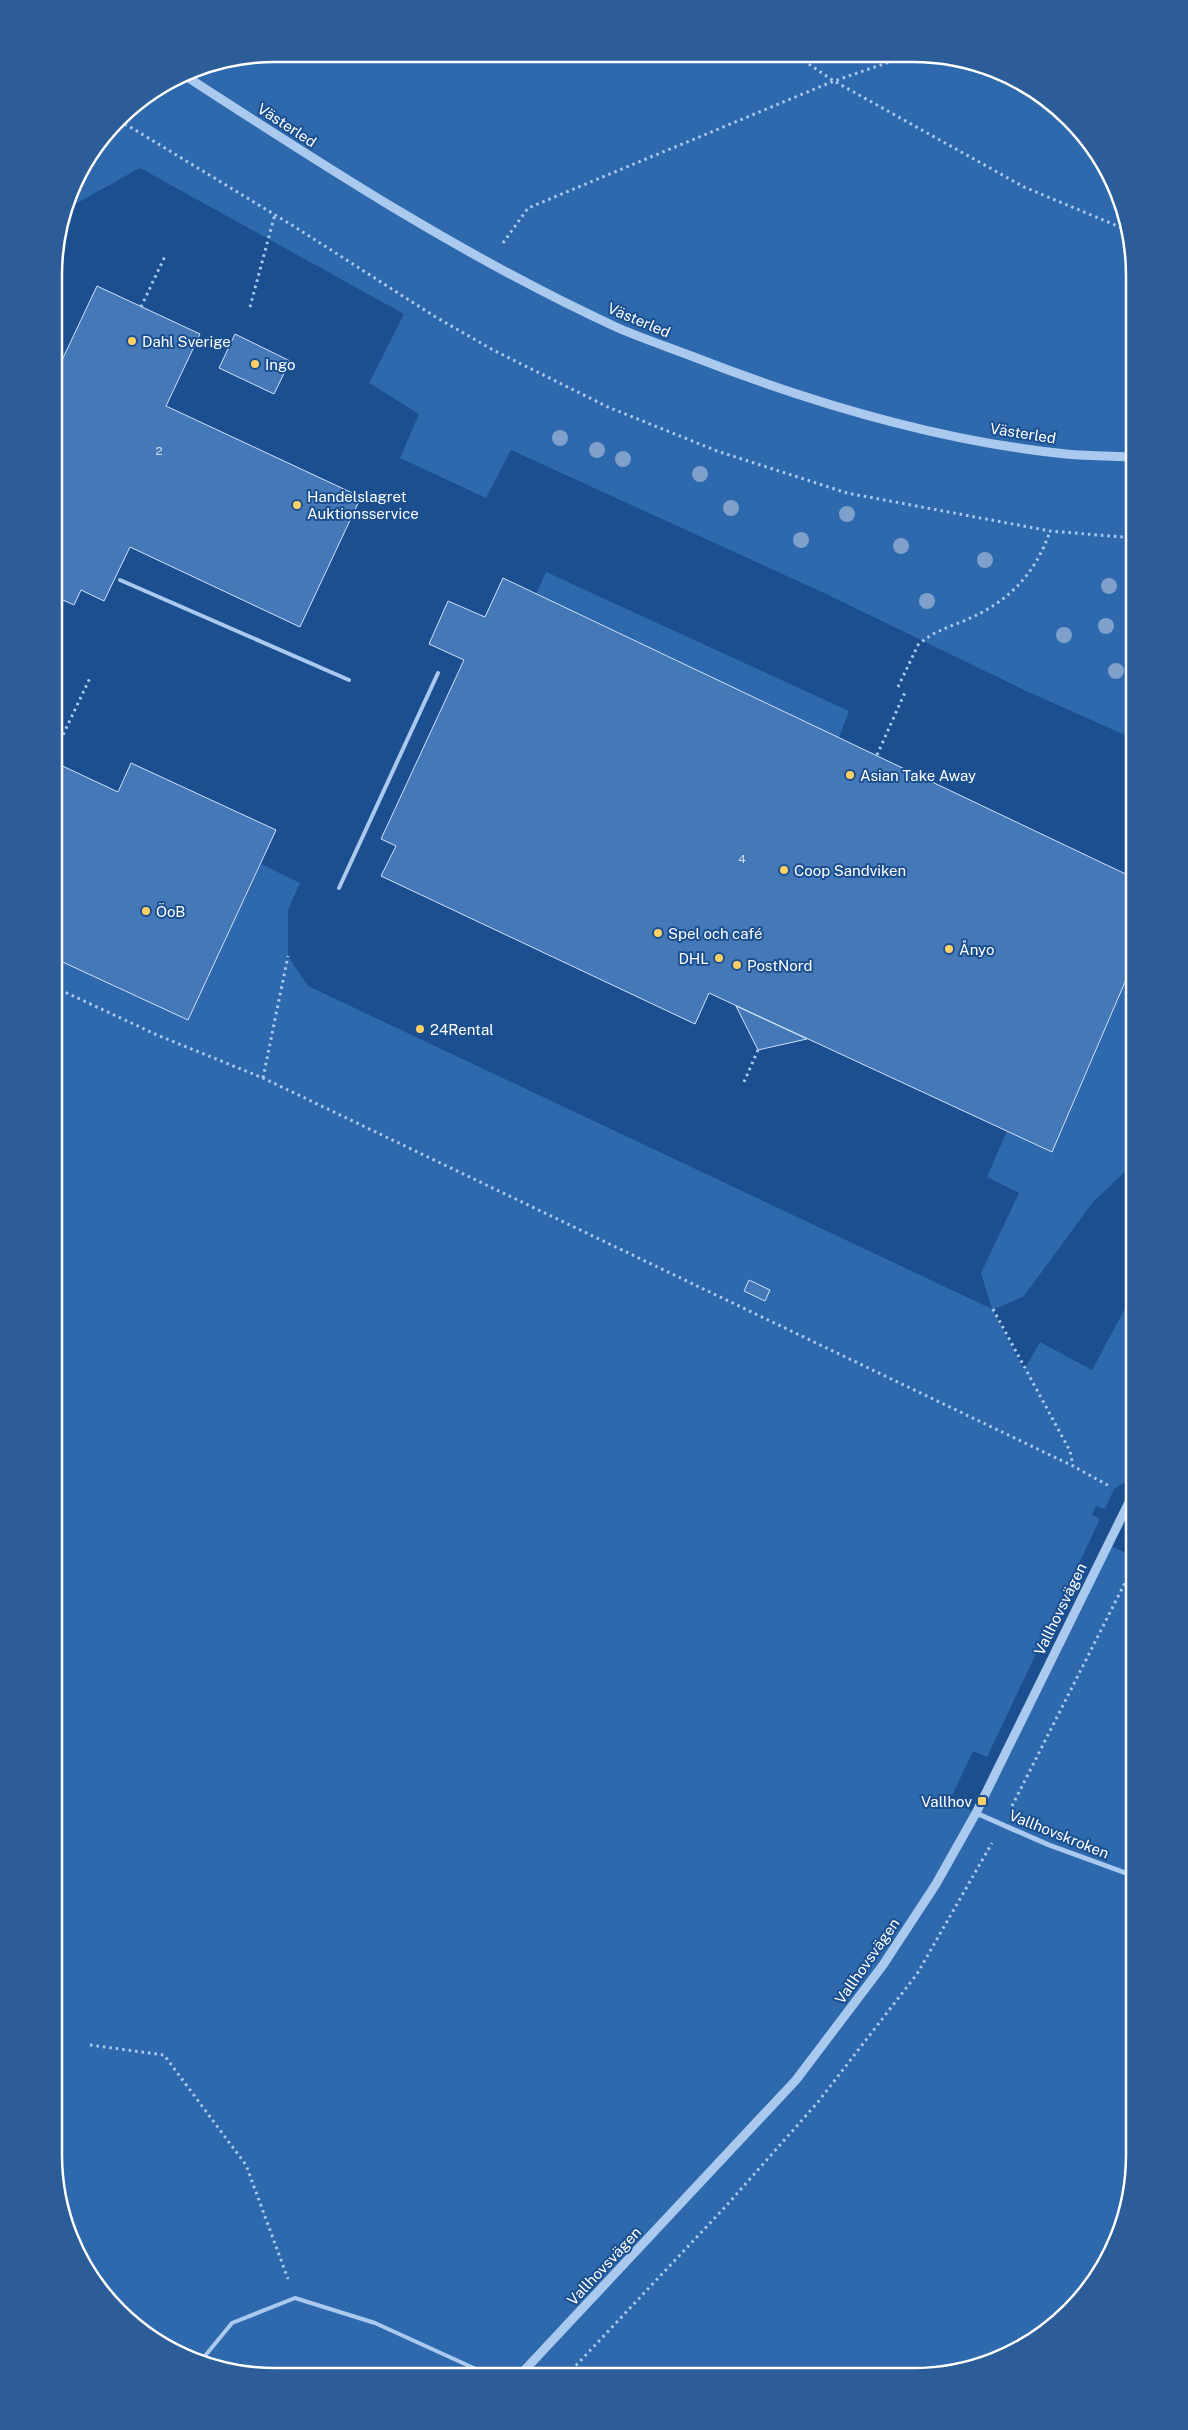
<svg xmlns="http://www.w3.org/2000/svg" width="1188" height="2430" font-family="'Public Sans',sans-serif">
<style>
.green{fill:#2e69ad}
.building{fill:#4478b7;stroke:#cfe3fa}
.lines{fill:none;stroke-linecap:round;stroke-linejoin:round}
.path{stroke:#a9c9ee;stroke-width:3;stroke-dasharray:2.5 4;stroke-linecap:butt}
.service{stroke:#a9c9ee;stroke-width:4}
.minor{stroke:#a9c9ee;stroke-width:5}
.tertiary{stroke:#a9c9ee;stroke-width:9}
.tree{fill:#7ea0ca}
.poi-dot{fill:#ffd166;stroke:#1b4f8f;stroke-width:2}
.labels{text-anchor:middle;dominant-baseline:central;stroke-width:4;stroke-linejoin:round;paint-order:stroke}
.number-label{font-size:12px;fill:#d0dded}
.street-label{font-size:15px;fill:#fff;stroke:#1b4f8f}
.poi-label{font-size:15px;fill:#fff;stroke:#1b4f8f;text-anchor:start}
.rim{fill:none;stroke:#fff;stroke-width:2.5}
</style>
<rect width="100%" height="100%" fill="#1b4f8f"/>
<path class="green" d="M275 54 956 58 1011 76 1059 108 1097 152 1123 204 1134 275V739L1024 690 824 593 511 450 486 498 400 458 419 414 369 383 404 314 140 168 68 208 77 177 129 109 191 70Z
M546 572 849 711 839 738 536 594Z
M261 864 300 883 288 910V956L308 986 992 1309 981 1273 1019 1193 987 1177 1007 1131 1052 1152 1134 961V1170L1131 1166 1093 1202 1024 1296 993 1310 1024 1370 1040 1342 1092 1370 1134 1292V1477L1114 1489 1105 1509 1096 1506 1092 1515 1100 1519 987 1757 973 1751 950 1800 976 1813 1107 1544 1134 1557V2169L1122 2226 1088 2290 1036 2339 984 2365 913 2376 246 2374 190 2359 129 2322 91 2278 65 2226 54 2155V958L188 1020Z"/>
<path class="building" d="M97 286 200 334 166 406 361 497 300 627 130 547 104 601 81 590 74 605 54 596V377Z
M235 334 290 361 274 394 219 368Z
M503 578 1134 878V961L1052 1152 709 993 695 1024 381 876 396 846 381 839 464 660 429 644 448 601 485 617Z
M54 762 118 792 131 763 276 830 188 1020 54 958Z
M736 1006 807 1039 758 1050Z
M749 1280 770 1290 765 1301 744 1291Z"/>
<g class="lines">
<path class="path" d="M798 57 834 81 1024 187 1127 230
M118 123 127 125 295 227 434 316 493 350 608 407 717 451 847 493 1050 531 1134 538
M503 243 528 208 834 81 901 58
M141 307 166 254
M250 307 275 214
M898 687 918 645C932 632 949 627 966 620 1008 602 1035 575 1050 531
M54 743 61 739 90 678
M877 755 906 690
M54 987 157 1035 263 1078 1073 1466 1111 1487
M263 1078 288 956
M744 1082 758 1050
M993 1309 1070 1451 1073 1466
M1012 1806 1134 1565
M90 2045 164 2055 246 2165 288 2279
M567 2375 726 2206 818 2102 917 1974 992 1843"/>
<path class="service" d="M120 580 349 680
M339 888 438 673
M1131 1166 1134 1170
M200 2362 232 2323 295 2298 375 2323 489 2375"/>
<path class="minor" d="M976 1813 1049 1845 1134 1876"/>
<path class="tertiary" d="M184 75C324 166 464 257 616 327 641 338 668 347 694 357 812 403 939 441 1066 454 1089 456 1112 456 1134 457
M520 2375 796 2080 883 1965 936 1884 976 1813 1134 1492"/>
</g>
<g class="tree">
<circle cx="560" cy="438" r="8"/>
<circle cx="597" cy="450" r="8"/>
<circle cx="623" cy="459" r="8"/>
<circle cx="700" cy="474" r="8"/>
<circle cx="731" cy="508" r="8"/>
<circle cx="847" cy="514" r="8"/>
<circle cx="801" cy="540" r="8"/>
<circle cx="901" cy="546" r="8"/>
<circle cx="985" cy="560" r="8"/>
<circle cx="1109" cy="586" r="8"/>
<circle cx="927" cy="601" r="8"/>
<circle cx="1106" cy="626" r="8"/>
<circle cx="1064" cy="635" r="8"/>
<circle cx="1116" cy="671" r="8"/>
</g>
<g class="poi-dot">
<circle cx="132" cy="341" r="5"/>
<circle cx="255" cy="364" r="5"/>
<circle cx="297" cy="505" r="5"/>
<circle cx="850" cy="775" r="5"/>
<circle cx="784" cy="870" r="5"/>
<circle cx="146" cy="911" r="5"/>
<circle cx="658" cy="933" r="5"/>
<circle cx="949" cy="949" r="5"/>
<circle cx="719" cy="958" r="5"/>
<circle cx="737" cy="965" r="5"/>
<circle cx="420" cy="1029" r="5"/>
<rect x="977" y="1796" width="10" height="10" rx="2.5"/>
</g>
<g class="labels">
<g class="number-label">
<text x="159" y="451">2</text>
<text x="742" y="859">4</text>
</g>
<g class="street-label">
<text transform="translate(287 125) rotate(33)">Västerled</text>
<text transform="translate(639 320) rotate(23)">Västerled</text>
<text transform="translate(1023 433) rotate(9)">Västerled</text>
<text transform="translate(1060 1609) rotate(-64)">Vallhovsvägen</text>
<text transform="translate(1059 1834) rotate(22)">Vallhovskroken</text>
<text transform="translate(867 1961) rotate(-55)">Vallhovsvägen</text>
<text transform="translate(604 2266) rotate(-47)">Vallhovsvägen</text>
</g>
<g class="poi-label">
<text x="142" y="341">Dahl Sverige</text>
<text x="265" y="364">Ingo</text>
<text x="307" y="496">Handelslagret<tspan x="307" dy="17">Auktionsservice</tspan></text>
<text x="860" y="775">Asian Take Away</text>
<text x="794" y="870">Coop Sandviken</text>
<text x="156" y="911">ÖoB</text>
<text x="668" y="933">Spel och café</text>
<text x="959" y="949">Ånyo</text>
<text x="709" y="958" text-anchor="end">DHL</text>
<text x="747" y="965">PostNord</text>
<text x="430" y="1029">24Rental</text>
<text x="972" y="1801" text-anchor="end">Vallhov</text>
</g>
</g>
<path d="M0 0H1188V2430H0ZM275 62H913A213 213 0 0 1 1126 275V2155A213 213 0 0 1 913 2368H275A213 213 0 0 1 62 2155V275A213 213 0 0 1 275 62Z" fill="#2d5d98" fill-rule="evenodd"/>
<path class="rim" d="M275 62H913A213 213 0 0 1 1126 275V2155A213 213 0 0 1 913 2368H275A213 213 0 0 1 62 2155V275A213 213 0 0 1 275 62Z"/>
</svg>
